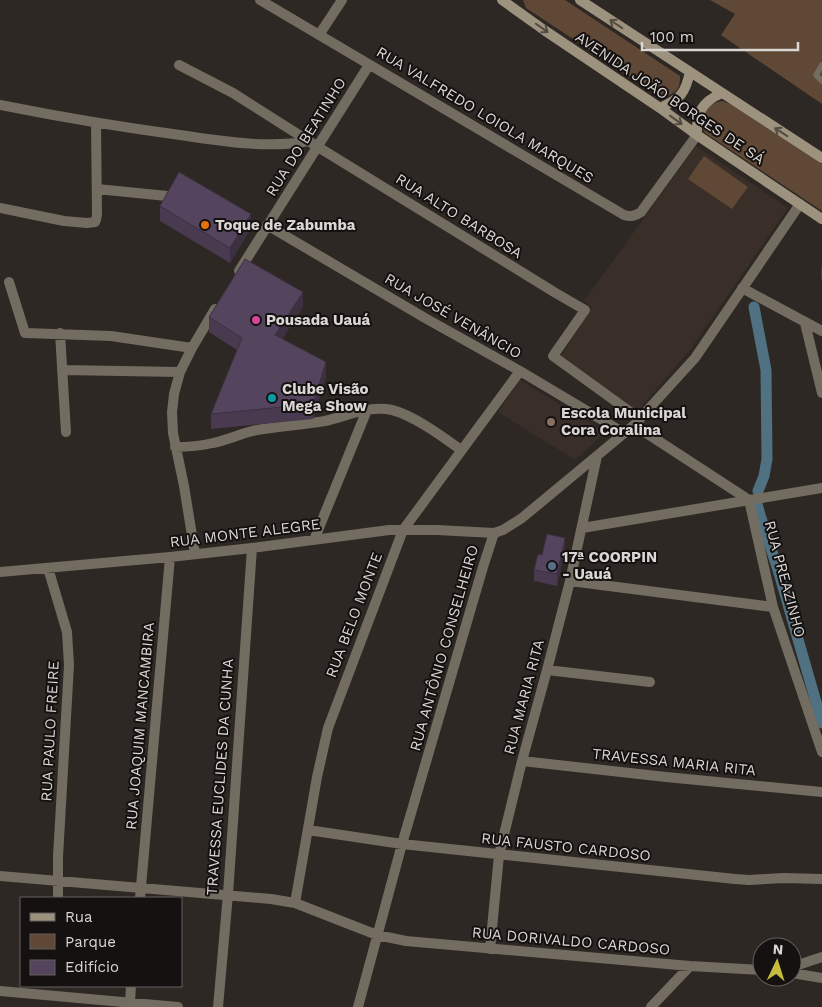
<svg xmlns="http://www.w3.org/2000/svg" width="822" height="1007" font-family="'Work Sans',sans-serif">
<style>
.built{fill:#3a2f28}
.green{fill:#5f4836}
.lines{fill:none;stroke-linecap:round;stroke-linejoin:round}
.canal{stroke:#4f7181;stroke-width:11}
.service{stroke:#736c60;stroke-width:5.5}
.minor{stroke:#736c60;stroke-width:10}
.secondary{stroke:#9d927e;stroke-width:10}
.wall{fill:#493a50}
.shaded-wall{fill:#3c3041}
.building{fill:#55445d;stroke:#3c3041}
.oneway{stroke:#524b42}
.food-dot{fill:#e8710a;stroke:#141110;stroke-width:2}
.hotel-dot{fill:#d1479c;stroke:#141110;stroke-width:2}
.culture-dot{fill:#0f9aa8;stroke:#141110;stroke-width:2}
.education-dot{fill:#8d6e63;stroke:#141110;stroke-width:2}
.service-dot{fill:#5c6f8a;stroke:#141110;stroke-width:2}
.labels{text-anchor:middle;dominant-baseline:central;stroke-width:4;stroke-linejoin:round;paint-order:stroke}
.street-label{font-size:15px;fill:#dad6d4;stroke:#141110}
.poi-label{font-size:15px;font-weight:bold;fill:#dad6d4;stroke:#141110;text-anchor:start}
</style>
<rect width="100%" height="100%" fill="#2d2824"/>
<path class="built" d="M696 146 788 208 690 350 638 411 561 356 592 307 584 301Z
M520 380 605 432 575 460 498 412Z"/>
<path class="green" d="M523 0H565L680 76C680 91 676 92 663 98L526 8Z
M710 0H822V104L721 35 735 14Z
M722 101 732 105 822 164V211L705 133C697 118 705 104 722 101Z
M704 156 748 187 732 209 688 179Z"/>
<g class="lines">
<path class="canal" d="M754 307 766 370 767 459 764 476 758 491
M757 504 760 515 779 573 822 723"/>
<path class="service" d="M822 65 816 75 822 81"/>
<path class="minor" d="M260 0 624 215C631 217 635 216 641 212L697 135
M319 35 342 0
M179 65 233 93 318 147 554 292 585 310 553 356 640 419
M0 105C60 117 119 127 180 135 221 141 268 149 309 141
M97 189 167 196
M0 208 64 221 87 223 95 222 96 220 97 214 96 123
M267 225 425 318 520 371 624 433
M239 271 369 65
M9 282 25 333 111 336 192 348
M742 288 822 331
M805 323 822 393
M60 333 66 432
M62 370 180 372
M634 425 749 500
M175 447C188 447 200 446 213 443 228 440 242 433 257 430 279 426 302 425 325 421 347 416 369 405 392 410 413 415 443 437 461 450
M749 500 773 607 822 752
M582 528 822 488
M314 540 367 410
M195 554 184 486 173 433 172 412 174 394 180 372 192 348 215 309
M48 568 67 632 69 665 58 857V898
M0 572 170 557 252 548 389 530H437L494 533 503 530 522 518 634 425 695 358 800 204
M570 581 773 607
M547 670 650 682
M522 761 666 777 822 792
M308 830 402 844 735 879 749 880 783 878 822 879
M0 876 271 899 295 903 377 935 406 941 690 966 762 970
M140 898 170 557
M295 903 317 777 328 728 403 530 520 371
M490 949 499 855 522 761 547 670 570 581 597 456
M792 967 822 957
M792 973 822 978
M0 991 178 1007
M130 1002 131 986
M218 1007 228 894 252 548
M358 1007 402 844 483 567 494 533
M651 1007 690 966"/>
<path class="secondary" d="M502 0 544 30 660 108 697 135 822 219
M580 0 822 158
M660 108C681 98 685 94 690 72
M697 135C696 114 701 102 722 93"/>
</g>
<path class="wall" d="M160 206 251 228 230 263 160 221Z
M822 266V279H821V267Z
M303 307 282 339 326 377 313 419 211 429V414L237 350 209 332V317Z
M565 549 557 586 534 581V570L542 555Z"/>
<path class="shaded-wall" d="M251 214V228L230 263V248Z
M303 292V307L275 350V335Z
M326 362V377L313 419V404Z
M565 538V549L557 586V574Z"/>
<path class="building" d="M179 172 251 214 230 248 160 206Z
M245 259 303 292 275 335 326 362 313 404 211 414 242 338 209 317Z
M547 534 565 538 557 574 534 570 538 554 542 555Z"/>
<defs><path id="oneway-shaft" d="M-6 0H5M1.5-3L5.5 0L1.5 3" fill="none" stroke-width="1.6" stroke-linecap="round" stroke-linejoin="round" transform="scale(1.25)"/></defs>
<g class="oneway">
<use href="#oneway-shaft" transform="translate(616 24) rotate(-146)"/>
<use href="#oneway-shaft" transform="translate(542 28) rotate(35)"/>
<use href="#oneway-shaft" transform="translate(676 120) rotate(36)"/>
<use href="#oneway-shaft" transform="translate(781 132) rotate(-147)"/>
</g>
<circle class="food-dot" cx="205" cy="225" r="5"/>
<circle class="hotel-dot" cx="256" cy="320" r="5"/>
<circle class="culture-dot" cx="272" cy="398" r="5"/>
<circle class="education-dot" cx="551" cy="422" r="5"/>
<circle class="service-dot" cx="552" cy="566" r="5"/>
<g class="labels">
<g class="street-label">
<text transform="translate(670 98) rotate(34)">AVENIDA JOÃO BORGES DE SÁ</text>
<text transform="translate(485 115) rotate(31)">RUA VALFREDO LOIOLA MARQUES</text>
<text transform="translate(306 137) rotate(-58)">RUA DO BEATINHO</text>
<text transform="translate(459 216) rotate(32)">RUA ALTO BARBOSA</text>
<text transform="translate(453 316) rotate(30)">RUA JOSÉ VENÂNCIO</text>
<text transform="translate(245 533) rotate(-7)">RUA MONTE ALEGRE</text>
<text transform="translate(785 579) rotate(75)">RUA PREAZINHO</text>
<text transform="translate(354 615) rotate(-69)">RUA BELO MONTE</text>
<text transform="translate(444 648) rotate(-74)">RUA ANTÔNIO CONSELHEIRO</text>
<text transform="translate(524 697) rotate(-75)">RUA MARIA RITA</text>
<text transform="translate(140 726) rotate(-85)">RUA JOAQUIM MANCAMBIRA</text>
<text transform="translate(50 731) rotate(-87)">RUA PAULO FREIRE</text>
<text transform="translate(674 762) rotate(6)">TRAVESSA MARIA RITA</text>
<text transform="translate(220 777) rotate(-86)">TRAVESSA EUCLIDES DA CUNHA</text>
<text transform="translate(566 847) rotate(6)">RUA FAUSTO CARDOSO</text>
<text transform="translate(571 941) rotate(5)">RUA DORIVALDO CARDOSO</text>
</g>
<g class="poi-label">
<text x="215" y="225">Toque de Zabumba</text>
<text x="266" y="320">Pousada Uauá</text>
<text x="282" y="389">Clube Visão<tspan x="282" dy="17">Mega Show</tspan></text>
<text x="561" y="413">Escola Municipal<tspan x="561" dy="17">Cora Coralina</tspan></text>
<text x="562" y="557">17ª COORPIN<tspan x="562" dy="17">- Uauá</tspan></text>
</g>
</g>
<rect x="20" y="897" width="162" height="90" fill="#141110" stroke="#63605e"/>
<rect x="30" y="913" width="25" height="8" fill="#9d927e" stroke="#63605e"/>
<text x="65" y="922" font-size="15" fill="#dad6d4">Rua</text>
<rect x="30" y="934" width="25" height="15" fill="#5f4836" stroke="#63605e"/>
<text x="65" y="947" font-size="15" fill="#dad6d4">Parque</text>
<rect x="30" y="960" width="25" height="15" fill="#55445d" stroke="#63605e"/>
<text x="65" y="972" font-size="15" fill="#dad6d4">Edifício</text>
<g transform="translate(777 962) rotate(4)"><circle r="24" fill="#141110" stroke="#63605e"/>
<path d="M0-4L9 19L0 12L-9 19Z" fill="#c5bc3d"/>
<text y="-8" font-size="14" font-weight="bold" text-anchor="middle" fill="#dad6d4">N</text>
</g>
<path d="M642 42v8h156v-8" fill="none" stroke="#dad6d4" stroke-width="2.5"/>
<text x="650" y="42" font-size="15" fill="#dad6d4" stroke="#141110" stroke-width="4" paint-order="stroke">100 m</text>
</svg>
